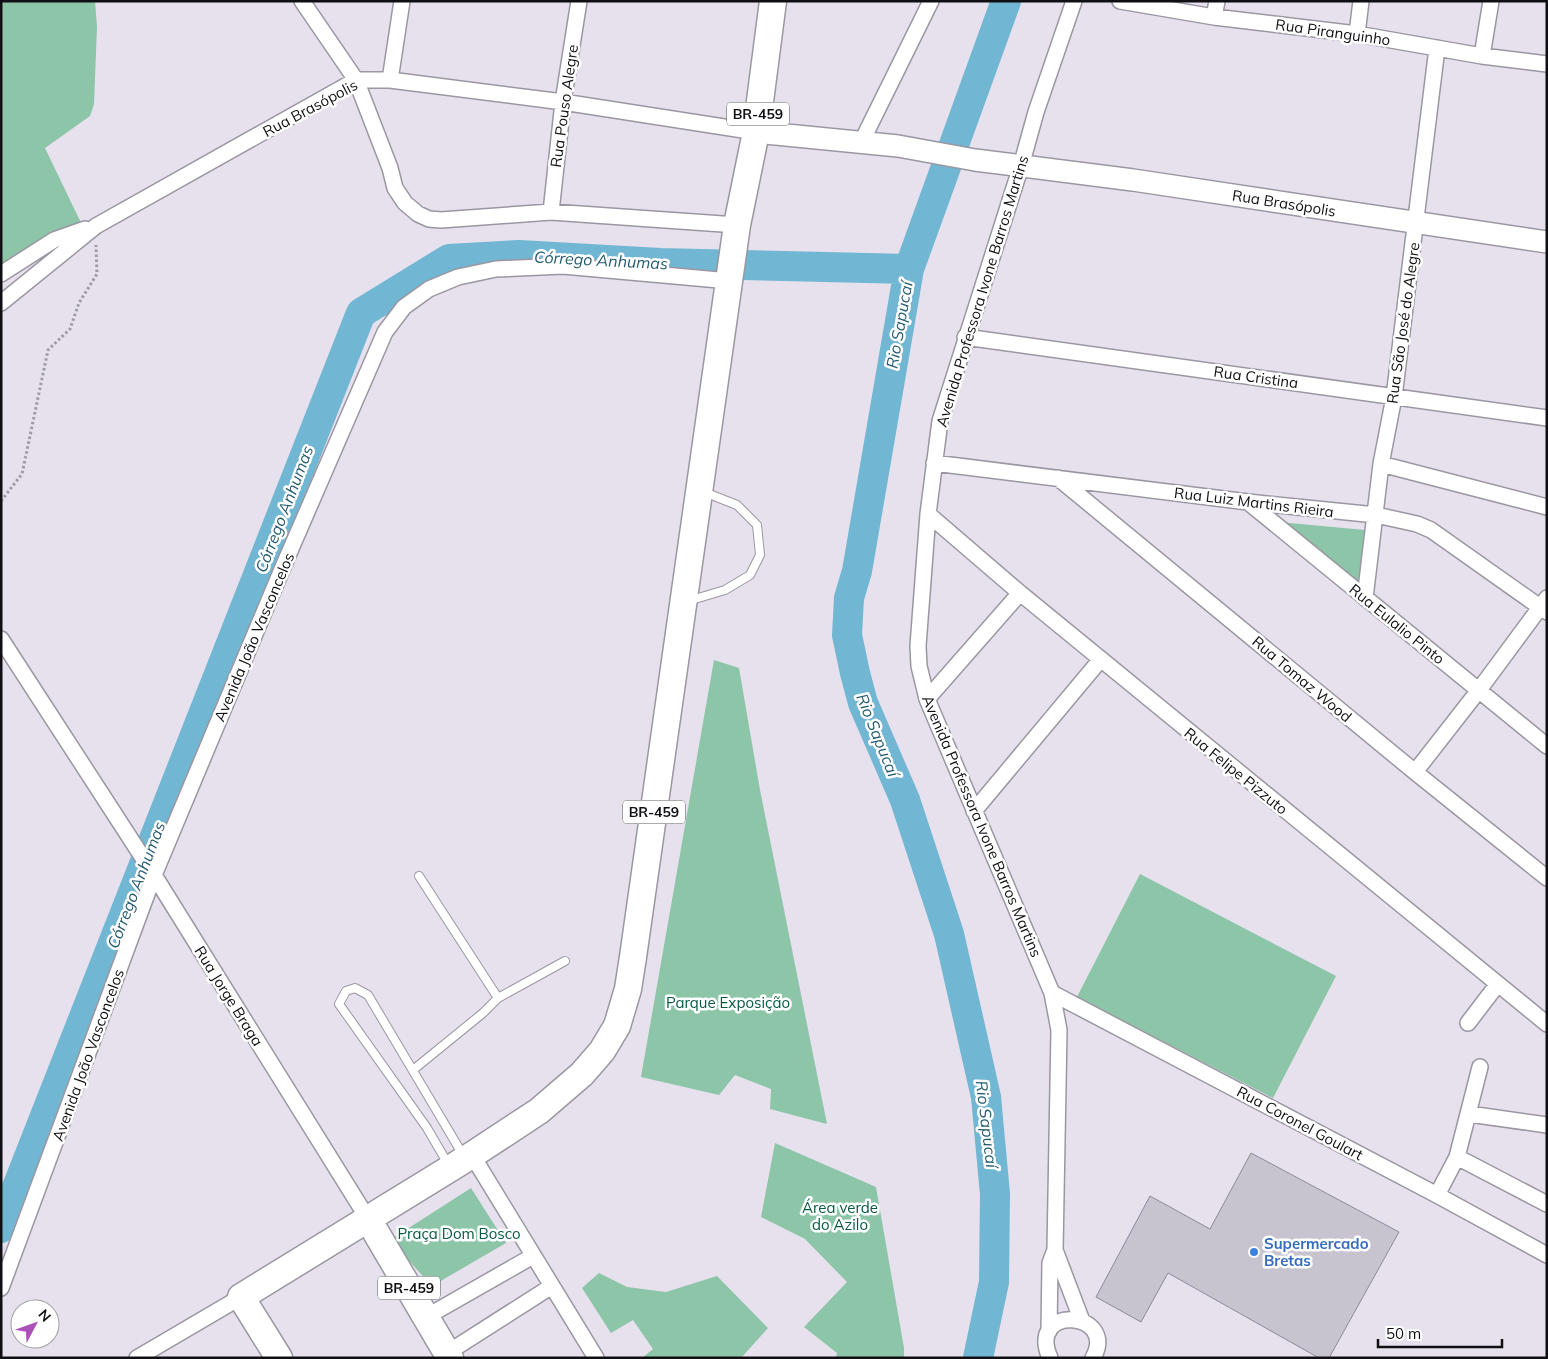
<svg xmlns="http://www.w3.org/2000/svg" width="1548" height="1359" font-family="Mulish,sans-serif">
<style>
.green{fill:#8cc5a8}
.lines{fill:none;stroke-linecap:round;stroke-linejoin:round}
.river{stroke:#71b6d3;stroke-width:30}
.building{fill:#c7c4d0;stroke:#8d8a96}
.lane-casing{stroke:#9b97a2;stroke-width:10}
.street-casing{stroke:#9b97a2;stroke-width:18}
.secondary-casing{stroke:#9b97a2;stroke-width:24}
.highway-casing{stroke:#9b97a2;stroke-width:29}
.path{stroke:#9e9ba4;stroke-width:3;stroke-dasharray:2.5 2.5;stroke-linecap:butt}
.lane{stroke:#fff;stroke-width:8}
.street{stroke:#fff;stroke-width:15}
.secondary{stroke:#fff;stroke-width:21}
.highway{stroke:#fff;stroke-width:26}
.shop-dot{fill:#3f7fe0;stroke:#fff;stroke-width:2}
.labels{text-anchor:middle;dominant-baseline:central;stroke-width:5;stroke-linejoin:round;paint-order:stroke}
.shield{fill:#fff;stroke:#58575a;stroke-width:1}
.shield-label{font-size:14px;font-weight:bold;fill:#100f13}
.street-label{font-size:15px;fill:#100f13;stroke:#fff}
.park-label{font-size:15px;fill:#075b3e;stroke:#fff}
.shop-label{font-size:15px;font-weight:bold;fill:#366cbe;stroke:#fff;text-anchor:start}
.water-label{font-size:16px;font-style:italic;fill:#245b70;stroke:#fff}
</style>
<rect width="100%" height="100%" fill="#e6e1ed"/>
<path class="green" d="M1 1H95L97 27 94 104 90 116 45 148 83 227 1 279Z
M1279 522 1365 530 1359 586Z
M714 660 739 668 760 790 827 1124 770 1109 771 1089 735 1075 719 1095 641 1077Z
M1140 874 1336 976 1273 1098 1077 997Z
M775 1143 876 1187 904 1348V1358H836L837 1353 804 1327 847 1282 805 1239 761 1217Z
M471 1188 506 1243 432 1286 390 1240Z
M599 1273 627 1287 666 1292 717 1276 768 1328 741 1358H642L653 1349 633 1320 611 1333 582 1288Z"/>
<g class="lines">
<path class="river" d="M1 1228 361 313 449 259 519 255 660 263 909 269
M978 1358 994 1282 995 1194 986 1097 949 934 905 800 863 703 855 673 847 635 849 598 857 571 909 269 1006 1"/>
</g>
<path class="building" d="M1251 1153 1399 1232 1329 1358H1319L1168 1273 1141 1322 1096 1297 1150 1196 1210 1229Z"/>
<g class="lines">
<defs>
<path id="lane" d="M688 601 725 590 750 575 760 555 757 525 737 505 704 492
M498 998 565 961
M413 1070 483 1013 498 998 419 876
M448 1164 427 1128 339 1004 346 991 355 988 368 995 463 1155"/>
<path id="street" d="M302 1 356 80 390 168 395 188 405 203 418 214 429 219 441 220 551 212 737 225
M1074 1 1036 112 1021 166 940 421 928 514 918 646 919 666 927 699 1052 993 1059 1030 1055 1250 1082 1321
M1120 1 1214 17 1357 34 1482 56 1547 64
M1214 17 1217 1
M1357 34 1361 1
M1482 56 1491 1
M390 80 402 1
M861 143 931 1
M551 212 563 102 579 1
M1 274 54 240 85 229
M1 303 96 226 356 80H390L563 102 756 132
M965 337 1547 418
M934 463 1248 502 1376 515 1417 524 1431 530 1547 612
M1381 464 1547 507
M1058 478 1415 772 1547 878
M1248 502 1547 746
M928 514 1020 593 1547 1024
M1365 598 1381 464 1394 397 1437 48
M1 639 154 875 368 1219
M927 699 1020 593
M1415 772 1479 690 1547 598
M974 811 1101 659
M1052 993 1437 1195 1547 1255
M1468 1023 1497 985
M1469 1114 1547 1125
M472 1155 596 1358
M1457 1157 1547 1204
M1437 1195 1457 1157 1480 1067
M1 1288 154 875 283 567 385 332 404 307 429 289 458 277 496 269 563 266 730 281
M426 1317 533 1256
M1049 1331 1050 1263 1055 1250
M447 1353 552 1286
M137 1358 241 1297
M1050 1358C1026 1303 1119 1311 1093 1358"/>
<path id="secondary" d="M756 132 898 146 975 160 1133 180 1547 242"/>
<path id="highway" d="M368 1219 450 1358
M279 1358 241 1297 472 1155 539 1111 582 1074 602 1051 617 1026 628 989 633 957 737 225 756 132 773 1"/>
</defs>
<use href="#lane" class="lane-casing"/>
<use href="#street" class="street-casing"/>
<use href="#secondary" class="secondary-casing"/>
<use href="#highway" class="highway-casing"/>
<path class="path" d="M1 501 22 474 48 350 70 329 79 303 97 274 96 245"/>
<use href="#lane" class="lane"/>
<use href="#street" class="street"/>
<use href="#secondary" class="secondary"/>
<use href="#highway" class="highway"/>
</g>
<circle class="shop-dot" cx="1254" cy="1252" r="5"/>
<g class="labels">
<g class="shield">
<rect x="727" y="102.5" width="62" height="23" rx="4"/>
<rect x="623" y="800.5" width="62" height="23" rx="4"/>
<rect x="378" y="1276.5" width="62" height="23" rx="4"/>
</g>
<g class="shield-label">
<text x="758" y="114">BR-459</text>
<text x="654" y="812">BR-459</text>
<text x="409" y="1288">BR-459</text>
</g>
<g class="street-label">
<text transform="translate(1333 32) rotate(8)">Rua Piranguinho</text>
<text transform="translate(564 106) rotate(-82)">Rua Pouso Alegre</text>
<text transform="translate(310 108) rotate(-28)">Rua Brasópolis</text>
<text transform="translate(1284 203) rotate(9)">Rua Brasópolis</text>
<text transform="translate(982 291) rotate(-73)">Avenida Professora Ivone Barros Martins</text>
<text transform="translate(1403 323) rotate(-82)">Rua São José do Alegre</text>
<text transform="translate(1256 377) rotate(8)">Rua Cristina</text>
<text transform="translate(1254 502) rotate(7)">Rua Luiz Martins Rieira</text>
<text transform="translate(1397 624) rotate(39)">Rua Eulalio Pinto</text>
<text transform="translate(254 637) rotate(-67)">Avenida João Vasconcelos</text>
<text transform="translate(1302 679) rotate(40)">Rua Tomaz Wood</text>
<text transform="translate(1236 771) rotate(39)">Rua Felipe Pizzuto</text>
<text transform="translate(982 826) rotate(67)">Avenida Professora Ivone Barros Martins</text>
<text transform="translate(229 996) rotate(58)">Rua Jorge Braga</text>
<text transform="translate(88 1055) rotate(-70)">Avenida João Vasconcelos</text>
<text transform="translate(1300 1123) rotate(28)">Rua Coronel Goulart</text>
</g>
<g class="park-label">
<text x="728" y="1002">Parque Exposição</text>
<text x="840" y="1207">Área verde<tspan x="840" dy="17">do Azilo</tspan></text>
<text x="459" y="1233">Praça Dom Bosco</text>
</g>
<g class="shop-label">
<text x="1264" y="1243">Supermercado<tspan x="1264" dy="17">Bretas</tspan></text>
</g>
<g class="water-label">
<text transform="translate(601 260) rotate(3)">Córrego Anhumas</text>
<text transform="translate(899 325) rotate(-80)">Rio Sapucaí</text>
<text transform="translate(284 509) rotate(-69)">Córrego Anhumas</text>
<text transform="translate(878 735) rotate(68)">Rio Sapucaí</text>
<text transform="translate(136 885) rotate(-69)">Córrego Anhumas</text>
<text transform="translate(987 1124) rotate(83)">Rio Sapucaí</text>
</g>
</g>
<rect width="1548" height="1359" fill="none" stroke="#100f13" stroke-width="5"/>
<g transform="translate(35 1324) rotate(49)"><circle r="24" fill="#ffffff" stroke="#9f9fa1"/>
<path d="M0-4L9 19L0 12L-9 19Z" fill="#ac50ba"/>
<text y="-8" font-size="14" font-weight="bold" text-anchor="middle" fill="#100f13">N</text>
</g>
<path d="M1378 1339v8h124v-8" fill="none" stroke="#100f13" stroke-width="2.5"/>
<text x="1386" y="1339" font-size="15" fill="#100f13" stroke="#ffffff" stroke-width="4" paint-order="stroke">50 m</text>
</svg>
